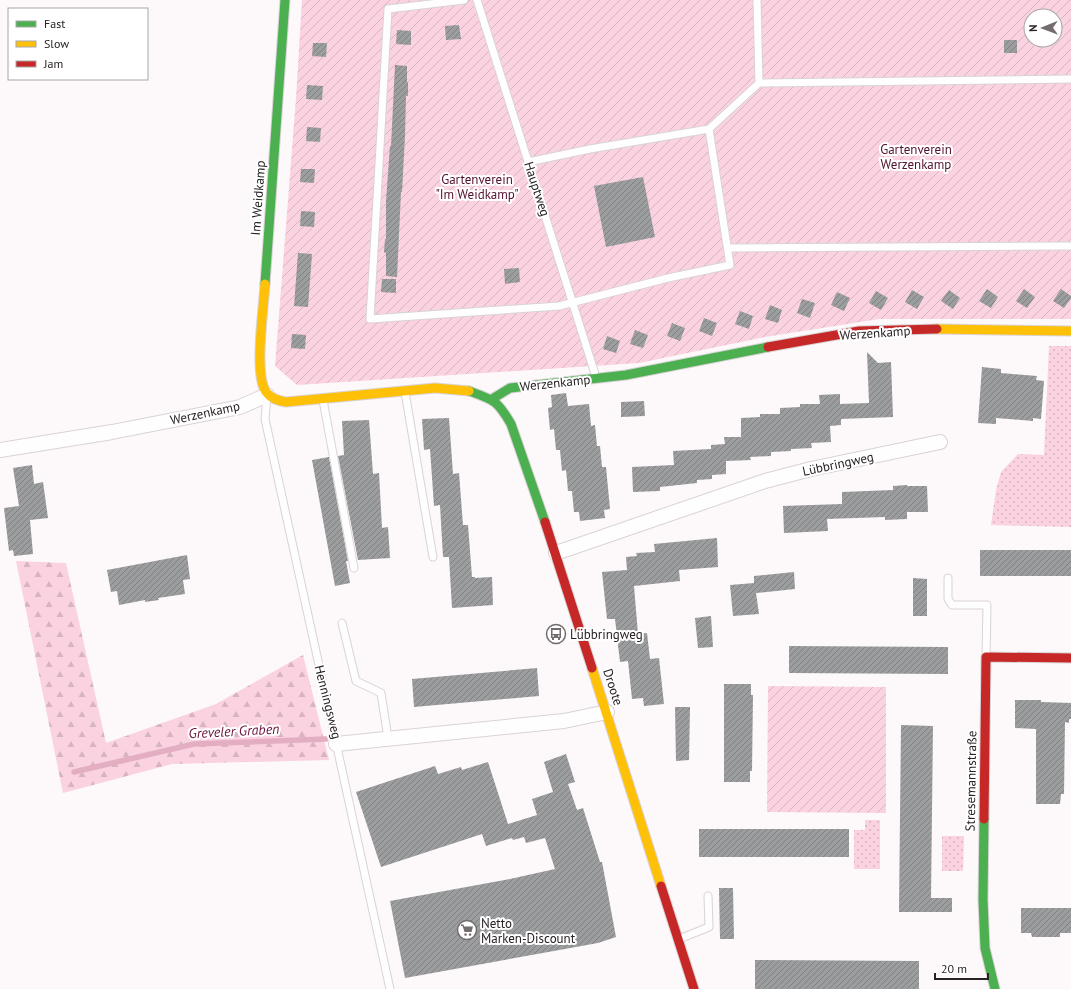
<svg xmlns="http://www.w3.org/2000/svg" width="1071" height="989" font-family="'PT Sans',sans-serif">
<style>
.grass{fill:url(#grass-dots)}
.forest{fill:url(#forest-firs)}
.garden{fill:url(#garden-furrows);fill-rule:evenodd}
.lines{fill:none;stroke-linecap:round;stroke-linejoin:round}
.stream{stroke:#e4aec2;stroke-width:5.5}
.building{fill:url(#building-hatch)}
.lane-casing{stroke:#d9d3d5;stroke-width:9}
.street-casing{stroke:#d9d3d5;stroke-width:16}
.fast-casing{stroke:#d9d3d5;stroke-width:11}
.slow-casing{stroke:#d9d3d5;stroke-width:11}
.jam-casing{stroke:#d9d3d5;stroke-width:11}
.lane{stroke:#fffefe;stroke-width:7}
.street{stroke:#fffefe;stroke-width:14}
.fast{stroke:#4caf50;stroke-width:9}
.slow{stroke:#ffc107;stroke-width:9}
.jam{stroke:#c62828;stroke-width:9}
.labels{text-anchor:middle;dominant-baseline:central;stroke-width:4;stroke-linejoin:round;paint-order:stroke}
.park-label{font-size:13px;fill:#531030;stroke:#fff}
.street-label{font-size:13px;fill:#282224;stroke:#fff}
.poi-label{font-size:13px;fill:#282224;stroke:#fff;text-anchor:start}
.water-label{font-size:14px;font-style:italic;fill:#6c133e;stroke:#fff}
</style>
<defs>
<pattern id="grass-dots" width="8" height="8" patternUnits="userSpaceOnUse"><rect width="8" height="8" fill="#fad2e0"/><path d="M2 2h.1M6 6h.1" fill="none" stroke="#d6b4c0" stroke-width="1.8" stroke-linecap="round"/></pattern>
<pattern id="forest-firs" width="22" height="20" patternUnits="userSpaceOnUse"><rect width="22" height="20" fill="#fad2e0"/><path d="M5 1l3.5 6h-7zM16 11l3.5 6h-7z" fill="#d6b4c0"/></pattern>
<pattern id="garden-furrows" width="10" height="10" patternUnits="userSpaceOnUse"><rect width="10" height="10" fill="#fad2e0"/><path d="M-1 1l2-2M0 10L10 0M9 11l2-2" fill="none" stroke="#d6b4c0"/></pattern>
<pattern id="building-hatch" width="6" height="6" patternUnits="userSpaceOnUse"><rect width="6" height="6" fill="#9c9d9e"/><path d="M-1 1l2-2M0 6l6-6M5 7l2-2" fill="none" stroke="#7f8081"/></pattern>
</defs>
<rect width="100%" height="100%" fill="#fdf8fa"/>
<path class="grass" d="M1049 346H1071V527L991 525 996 490 1001 472 1018 454 1044 455Z
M865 820H880V869H854V830H865Z
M942 836H964L963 871H942Z"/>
<path class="forest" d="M16 561 66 563 106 743 216 704 303 655 329 760 172 764 63 793Z"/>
<path class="garden" d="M302 0H1071V319H879L765 337 639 363 297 385 275 366 296 98ZM1031 16H1055V40H1031Z
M768 686 886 687V813L767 812Z"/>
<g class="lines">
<path class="stream" d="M74 772 194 744 326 739"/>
</g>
<path class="building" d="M459 25 461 39 446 40 445 26Z
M397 30 411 31V45L396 44Z
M1004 40H1017V53H1004Z
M313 43H327L326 57 312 56Z
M395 65 407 66V82H408V96H406L405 136 402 192H401L397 277 386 276V253L384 252 385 239H386V201L390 146H391Z
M307 85 323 86 322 100 306 99Z
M307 127 321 128 320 142 306 141Z
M301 169H315L314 183 300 182Z
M643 177 655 237 606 247 594 186Z
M301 211 315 212 314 227 300 226Z
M298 253 312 254 308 307 294 306Z
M519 268 520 282 505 284 504 269Z
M382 279H396V293L381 292Z
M987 289 998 297 991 308 979 301Z
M1024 289 1035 297 1027 308 1016 301Z
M1061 289 1071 296V298L1064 308 1053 301Z
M912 290 924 297 917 309 905 302Z
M949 290 960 298 953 309 941 301Z
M876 291 888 298 881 310 869 303Z
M837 292 850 298 844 311 831 305Z
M802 299 815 303 810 318 797 313Z
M770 305 782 310 778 323 765 319Z
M740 311 753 316 749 329 735 324Z
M704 318 717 323 712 336 699 331Z
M672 323 685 328 680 341 667 336Z
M635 330 648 335 643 348 630 344Z
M292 334 306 335 305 349 291 348Z
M607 336 620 341 616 353 603 349Z
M867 352 878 363 891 362 893 417 841 419V425L830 426 831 442 811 443 812 448 791 449V451L771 452V456L750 457 751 460 726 461V474L712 475V479L697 480V483L660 487V491L633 492 632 467 674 465 673 451 711 449V445L725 444 724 437H741V418L760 417V414H780V408L800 407V404H820L819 395 840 394V404L869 403Z
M982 367 1001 369V373L1037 376 1036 380 1044 381 1041 419 1033 418V421L996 418V424L978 423Z
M566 393 568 406 589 404 591 426 595 425 597 446H600L602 467H606L610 509 604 510 605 518 580 521 579 512H574L572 491H568L566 470 562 471 560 450H556L554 429 550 430 548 408 552 407 551 395Z
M644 401 645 416 621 417V402Z
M449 418 453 474 459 473 463 525H468L472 577H475V578L492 577 493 605 452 608 449 557H443L440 505 434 506 430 449 424 450 422 419Z
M369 420 373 474 379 473 382 528 388 527 390 558 358 560 338 456 344 455 342 421Z
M329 457 348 561H346L350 583 335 586 312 460Z
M32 465 34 484 43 482 48 518 30 520 33 554 14 556 13 550 9 551 4 508 19 506 13 468Z
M907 485V486H927L928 512H907V519L885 520V517L827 519 828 531 784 533 783 506 842 504V492L893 490V486Z
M717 538 718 567 679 570 680 581 634 586 638 634 647 633 650 659 659 658 664 704 644 706 643 698 632 699 628 661 620 662 615 619H607L602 572 627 570 626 557 637 556 636 553 655 552 654 544Z
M980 550H1071V576H980Z
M187 555 190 579 183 580 185 594 158 598 159 600 145 602V600L119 605 117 591 111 592 107 570Z
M794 572 795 589 756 593 759 614 733 616 730 585 754 583V576Z
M913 578 927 579V616H913Z
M711 616 713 647 698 648 695 618Z
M789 646 948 647V674L789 673Z
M537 668 539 696 414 707 412 679Z
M724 684H751V695H753L752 771H750V782H724Z
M1015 700H1041V702L1071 703V719H1069V723L1065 722 1064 794H1061L1060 804H1036V729L1015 728Z
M675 707H690L689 760 676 761Z
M901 725 933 726 931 898H952V912H899Z
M566 754 575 782 568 784 577 810 583 808 600 862H602L616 937 598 943 405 978 390 901 510 879 555 869 545 838 526 843 524 837 513 840 512 838 486 846 482 834 381 867 356 792 435 766 438 774 461 767 462 770 488 762 508 824 537 815 532 799 553 792 544 762Z
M699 829H849V857H699Z
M719 888H733L734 939H720Z
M1021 908H1071V933H1060V937H1032L1031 933H1021Z
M755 960 919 961V989H755Z"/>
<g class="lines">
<defs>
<path id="lane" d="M464 0 388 9 370 319 559 306 668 278 730 265 709 129
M477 0 596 377
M759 83 1071 79
M528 162 590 149 709 129 759 83 757 0
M728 248 1071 246
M405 392 433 557
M267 397 265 419 390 989
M323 400 354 568
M948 578V599L952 605H987L986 657
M342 623 356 681 381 693 388 738
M679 939 709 927 708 896"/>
<path id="street" d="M0 450 112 432 240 407 267 395
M556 553 765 481 811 469 940 442
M336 744 564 721 607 712"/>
<path id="fast" d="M265 284 285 0
M469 391C494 400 497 400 511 424L545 522
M492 399 510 388 626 375 768 347
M984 819 983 900 985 948 995 989"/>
<path id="slow" d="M265 284C264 306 253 378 267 393 272 399 279 401 286 402L435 388 469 391
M937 329 1071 331
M592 668 661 886"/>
<path id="jam" d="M768 347 859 331 937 329
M545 522 592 668
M984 819 986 657 1071 658
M661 886 694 989"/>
</defs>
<use href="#lane" class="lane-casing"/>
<use href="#street" class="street-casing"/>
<use href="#fast" class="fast-casing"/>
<use href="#slow" class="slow-casing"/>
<use href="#jam" class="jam-casing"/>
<use href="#lane" class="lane"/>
<use href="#street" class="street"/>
<use href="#fast" class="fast"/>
<use href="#slow" class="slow"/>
<use href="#jam" class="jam"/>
</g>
<defs>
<symbol id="bus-ring" viewBox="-11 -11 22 22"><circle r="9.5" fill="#fff" stroke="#736d6f" stroke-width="1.5"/><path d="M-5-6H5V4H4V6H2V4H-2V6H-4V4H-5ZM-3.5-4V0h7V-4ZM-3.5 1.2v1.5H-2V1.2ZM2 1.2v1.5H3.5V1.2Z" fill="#736d6f"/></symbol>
<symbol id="supermarket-ring" viewBox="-11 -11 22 22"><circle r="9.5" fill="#fff" stroke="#736d6f" stroke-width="1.5"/><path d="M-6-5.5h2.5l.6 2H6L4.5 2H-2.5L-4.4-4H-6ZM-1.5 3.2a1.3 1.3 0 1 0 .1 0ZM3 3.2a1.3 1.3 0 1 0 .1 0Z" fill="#736d6f"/></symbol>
</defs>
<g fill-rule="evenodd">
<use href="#bus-ring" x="545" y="623" width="22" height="22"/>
<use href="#supermarket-ring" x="456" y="919" width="22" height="22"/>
</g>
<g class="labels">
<g class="park-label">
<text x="916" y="149">Gartenverein<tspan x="916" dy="15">Werzenkamp</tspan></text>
<text x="477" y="179">Gartenverein<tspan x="477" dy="15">"Im Weidkamp"</tspan></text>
</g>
<g class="street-label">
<text transform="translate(537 189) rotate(72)">Hauptweg</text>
<text transform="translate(258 198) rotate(-86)">Im Weidkamp</text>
<text transform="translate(875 333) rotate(-4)">Werzenkamp</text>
<text transform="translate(555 383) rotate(-6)">Werzenkamp</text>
<text transform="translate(205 413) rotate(-12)">Werzenkamp</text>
<text transform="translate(838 464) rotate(-12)">Lübbringweg</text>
<text transform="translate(613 687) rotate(72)">Droote</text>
<text transform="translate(328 702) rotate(76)">Henningsweg</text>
<text transform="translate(971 781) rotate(-89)">Stresemannstraße</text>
</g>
<g class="poi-label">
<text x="570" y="634">Lübbringweg</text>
<text x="481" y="923">Netto<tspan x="481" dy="15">Marken-Discount</tspan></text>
</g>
<g class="water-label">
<text transform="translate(234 731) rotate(-3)">Greveler Graben</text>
</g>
</g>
<rect x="8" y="8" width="140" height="72" fill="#ffffff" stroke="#a9a7a7"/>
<rect x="16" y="21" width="20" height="6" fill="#4caf50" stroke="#a9a7a7"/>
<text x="44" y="28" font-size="12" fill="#282224">Fast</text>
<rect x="16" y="41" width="20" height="6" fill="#ffc107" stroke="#a9a7a7"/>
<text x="44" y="48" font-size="12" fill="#282224">Slow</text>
<rect x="16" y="61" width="20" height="6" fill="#c62828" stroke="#a9a7a7"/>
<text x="44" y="68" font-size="12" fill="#282224">Jam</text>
<g transform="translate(1043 28) rotate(269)"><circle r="19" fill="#ffffff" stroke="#a9a7a7"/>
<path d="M0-3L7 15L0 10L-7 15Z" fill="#736d6f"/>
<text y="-6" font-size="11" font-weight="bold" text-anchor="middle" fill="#282224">N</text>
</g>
<path d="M935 973v6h53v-6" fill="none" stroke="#282224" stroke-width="2"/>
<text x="941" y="973" font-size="12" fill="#282224" stroke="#ffffff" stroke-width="3" paint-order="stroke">20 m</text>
</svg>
